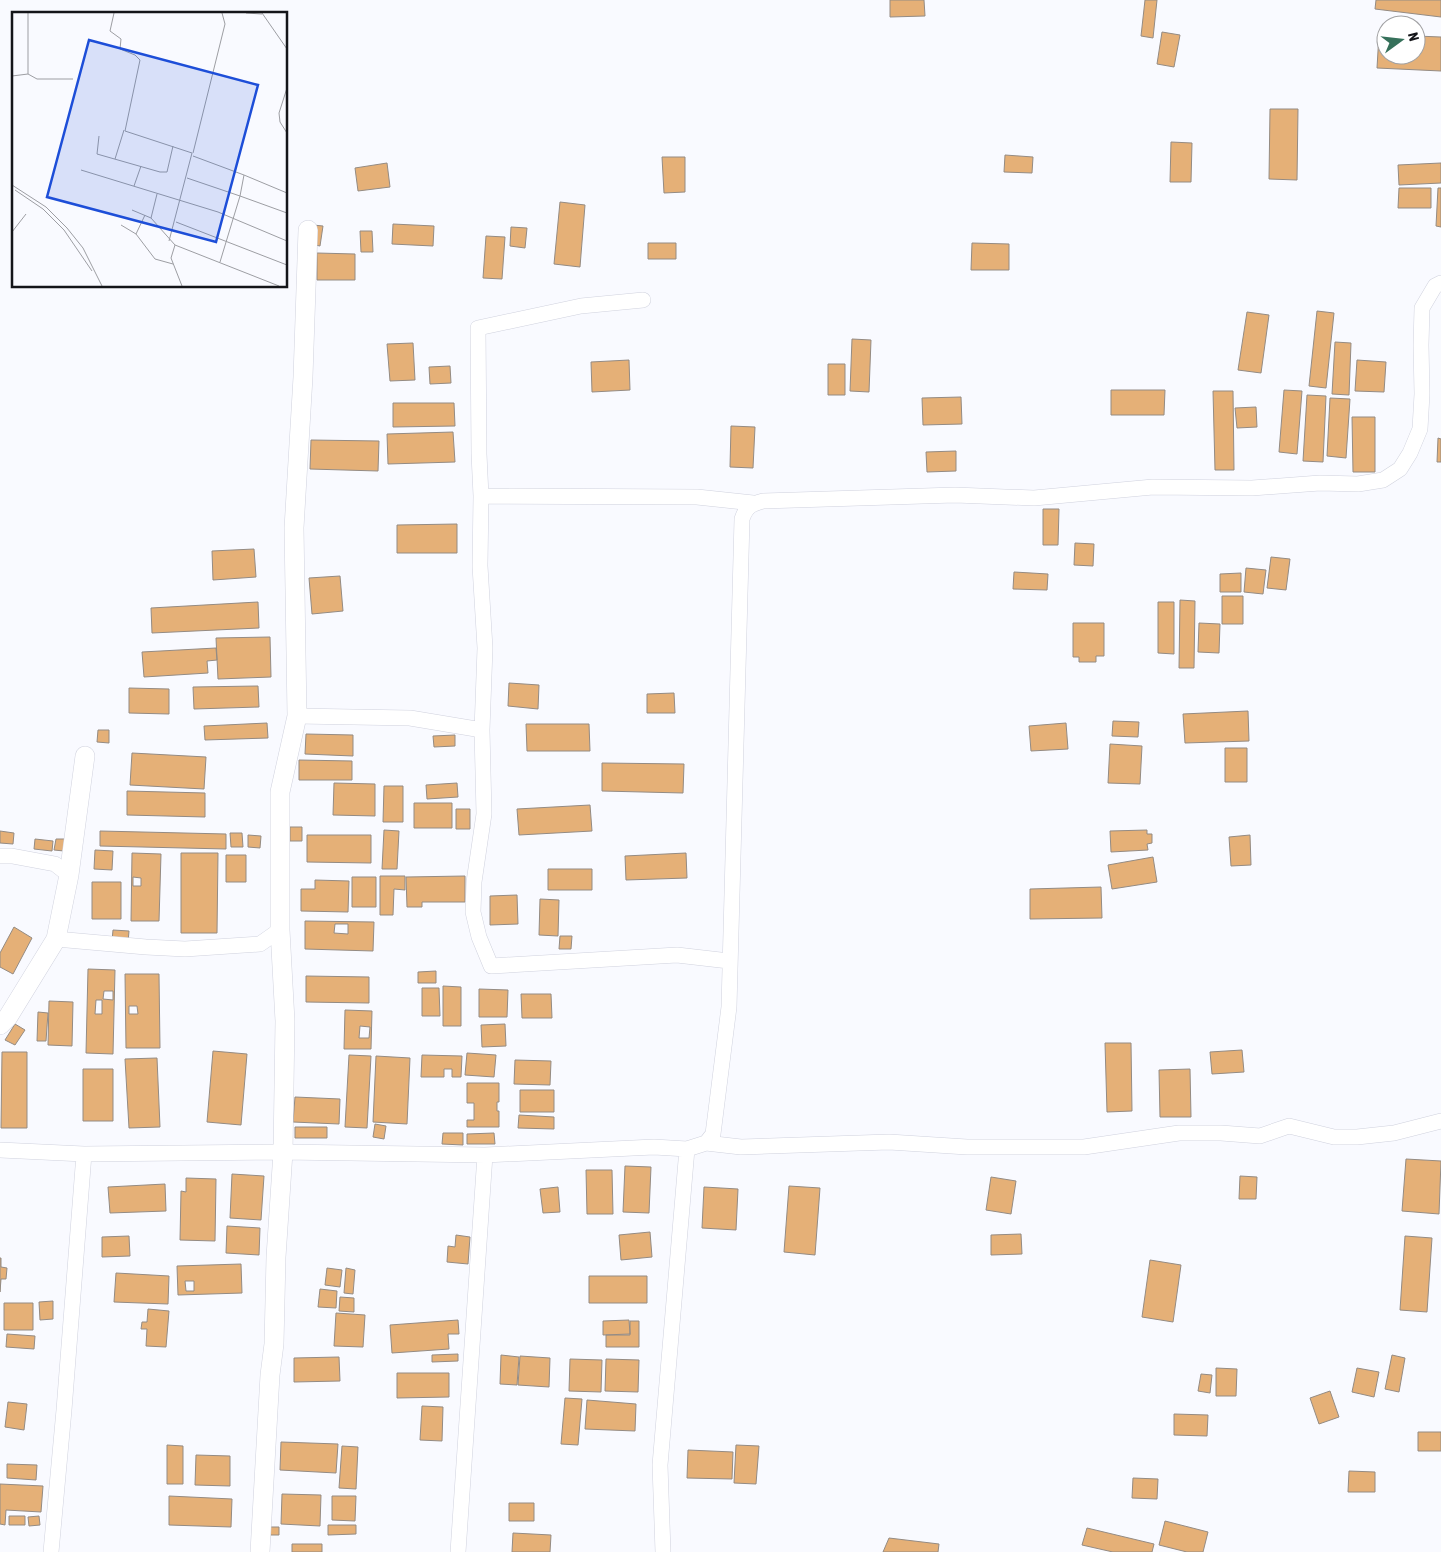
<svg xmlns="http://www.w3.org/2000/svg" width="1441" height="1552" font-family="'Asap Condensed',sans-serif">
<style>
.building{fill:#e5b077;stroke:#948b83;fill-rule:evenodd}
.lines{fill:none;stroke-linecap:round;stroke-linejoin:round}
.minor-casing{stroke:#d0d2de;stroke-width:16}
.tertiary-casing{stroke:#d0d2de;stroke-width:20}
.minor{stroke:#fff;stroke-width:15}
.tertiary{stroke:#fff;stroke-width:19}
.inset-road{fill:none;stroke:#9d9ea3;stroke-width:1}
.view{fill:#1d4ed8;fill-opacity:0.15;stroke:#1d4ed8;stroke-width:2.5}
.inset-edge{fill:none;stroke:#141519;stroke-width:2.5}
</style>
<rect width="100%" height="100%" fill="#f9faff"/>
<path class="building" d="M890 0H924L925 16 890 17Z
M1145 0H1157L1153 38 1141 36Z
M1376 0H1441V17L1375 9Z
M1162 32 1180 35 1174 67 1157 64Z
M1379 34H1386V55H1416V36L1441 37V71L1377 68Z
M1270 109H1298L1297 180 1269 179Z
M1171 142 1192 143 1191 182H1170Z
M1005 155 1033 157 1032 173 1004 172Z
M662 157H685V192L664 193Z
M387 163 390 187 358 191 355 168Z
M1441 163V183L1399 185 1398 165Z
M1399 188H1431V208H1398Z
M1438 188H1441V227L1436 226Z
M560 202 585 205 580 267 554 264Z
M393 224 434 226 433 246 392 244Z
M313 225 323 226 320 246 310 244Z
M511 227 527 228 525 248 510 246Z
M360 231H372L373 252H361Z
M486 236 505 237 502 279 483 278Z
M648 243H676V259H648Z
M972 243 1009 244V270H971Z
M317 253 355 254V280H317Z
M1317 311 1334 313 1326 388 1309 386Z
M1247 312 1269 315 1261 373 1238 370Z
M852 339 871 340 869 392 850 391Z
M1335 342 1351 343 1349 395 1332 394Z
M413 343 415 380 390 381 387 344Z
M629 360 630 390 592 392 591 362Z
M1357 360 1386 362 1384 392 1355 391Z
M828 364H845V395H828Z
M450 366 451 383 430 384 429 367Z
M1111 390H1165L1164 415H1111Z
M1284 390 1302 391 1297 454 1279 452Z
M1213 391H1233L1234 470H1215Z
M1307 395 1326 396 1323 462 1303 461Z
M961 397 962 424 923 425 922 398Z
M1330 398 1350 399 1346 458 1327 456Z
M393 403H454L455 426 393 427Z
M1256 407 1257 427 1237 428 1235 408Z
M1352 417H1375V472H1353Z
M731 426 755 427 753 468 730 467Z
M453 432 455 462 388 464 387 434Z
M1438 438 1441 439V462H1437Z
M311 440 379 441 378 471 310 469Z
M956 451V471L927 472 926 452Z
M1043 509H1059L1058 545H1043Z
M457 524V553H397V525Z
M1075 543 1094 544 1093 566 1074 565Z
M254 549 256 577 213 580 212 551Z
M1271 557 1290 559 1286 590 1267 588Z
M1246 568 1266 570 1263 594 1244 592Z
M1014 572 1048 574 1047 590 1013 589Z
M1241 573V592H1220V574Z
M340 576 343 611 312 614 309 578Z
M1222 596H1243V624H1222Z
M1180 600 1195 601 1194 668H1179Z
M258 602 259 628 152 633 151 608Z
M1158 602H1174V654L1158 653Z
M1073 623H1104V656H1096V662H1079V657H1073Z
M1199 623 1220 624 1219 653 1198 652Z
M270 637 271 677 218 679 216 638Z
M216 648 217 660 207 661 208 673 144 677 142 652Z
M509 683 539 685 538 709 508 706Z
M258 686 259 707 194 709 193 687Z
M129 688 169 689V714L129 713Z
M674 693 675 713H647V694Z
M1248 711 1249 741 1185 743 1183 714Z
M1113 721 1139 722 1138 737 1112 736Z
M267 723 268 738 205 740 204 726Z
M1066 723 1068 749 1031 751 1029 726Z
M526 724H589L590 751H527Z
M98 730H109V743L97 742Z
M306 734 353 735V756L305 754Z
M455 735V746L434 747 433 736Z
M1110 744 1142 746 1140 784 1108 783Z
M1225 748H1247V782H1225Z
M132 753 206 757 204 789 130 785Z
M299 760 352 761V780H299Z
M602 763 684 764 683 793 602 791Z
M334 783 375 784V816L333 815Z
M457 783 458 797 427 799 426 785Z
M384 786H403V822H383Z
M127 791 205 793V817L127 815Z
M414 803H452V828H414Z
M590 805 592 831 519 835 517 809Z
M456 809H470V829H456Z
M290 827H302V841H290Z
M384 830 399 831 397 869H382Z
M1147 830V834H1152V843L1147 844 1148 850 1111 852 1110 831Z
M0 831 14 833 13 844 0 843Z
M100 831 226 834V849L100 846Z
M230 833H242L243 847H231Z
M248 835 261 836 260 848 248 847Z
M307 835H371V863L307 862Z
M1250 835 1251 865 1231 866 1229 837Z
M35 839 53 841 52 851 34 849Z
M56 839H66L64 851 54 850Z
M95 850 113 851 112 870 94 869Z
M132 853 161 854 159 921H131ZM133 877 141 878V886H133Z
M181 853H218L217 933H181Z
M686 853 687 878 626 880 625 856Z
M226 855H246V882H226Z
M1153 857 1157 882 1112 889 1108 865Z
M548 869H592V890H548Z
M380 876H405V890L394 889 393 915H380Z
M465 876V902H422V907H407L406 877Z
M352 877H376V907H352Z
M315 880 349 881 348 912 301 911V889H315Z
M92 882H121V919H92Z
M1101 887 1102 918 1030 919V889Z
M517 895 518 924 490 925V896Z
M540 899 559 900 558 936 539 935Z
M305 921 374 922 373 951 305 949ZM335 924H348V934L334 933Z
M14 927 32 938 13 974 0 967V953Z
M113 930 129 931 128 943 112 941Z
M560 936H572L571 949H559Z
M88 969 115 970 113 1054 86 1053ZM104 991H113V1000L103 999ZM96 1000H102V1014H95Z
M436 971V983H418V972Z
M125 974H159L160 1048H126ZM129 1006H137L138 1014H129Z
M306 976 369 977V1003L306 1002Z
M443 986 461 987V1026H443Z
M422 988H439L440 1016H422Z
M479 989 508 990 507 1017H479Z
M521 994H551L552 1018H522Z
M49 1001 73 1002 72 1046 48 1045Z
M345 1010 372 1011 371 1049H344ZM360 1026 370 1027 369 1038H359Z
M38 1012 48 1013 46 1041H37Z
M15 1024 25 1030 15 1045 5 1040Z
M505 1024 506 1046 482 1047 481 1025Z
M1105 1043H1131L1132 1111 1107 1112Z
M1242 1050 1244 1072 1212 1074 1210 1052Z
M213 1051 247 1054 241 1125 207 1122Z
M2 1052H27V1128H1Z
M467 1053 496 1055 494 1077 465 1075Z
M349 1055 371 1056 367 1128 345 1127Z
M422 1055 462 1056 461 1077H452V1069H444V1077H421Z
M376 1056 410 1058 407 1124 373 1122Z
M157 1058 160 1127 129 1128 125 1059Z
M515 1060 551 1061 550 1085 514 1084Z
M83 1069H113V1121H83Z
M1190 1069 1191 1117H1160L1159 1070Z
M467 1083H499V1102H497V1111H499V1127H467V1120H474V1103H467Z
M520 1090H554V1112H520Z
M295 1097 340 1099 339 1124 293 1122Z
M519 1115 554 1117V1129L518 1128Z
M375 1124 386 1126 384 1139 373 1137Z
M295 1127H327V1138H295Z
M443 1133H463V1145L442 1144Z
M494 1133 495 1144H467V1134Z
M1406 1159 1441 1161 1439 1214 1402 1211Z
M625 1166 651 1167 649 1213 623 1212Z
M586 1170H612L613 1214H587Z
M232 1174 264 1176 261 1220 230 1218Z
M1240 1176 1257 1177 1256 1199H1239Z
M991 1177 1016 1181 1011 1214 986 1210Z
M186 1178 216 1179 215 1241 180 1240 181 1191 186 1192Z
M165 1184 166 1211 110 1213 108 1187Z
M789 1186 820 1188 815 1255 784 1252Z
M558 1187 560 1212 543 1213 540 1189Z
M704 1187 738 1189 736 1230 702 1228Z
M227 1226 260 1228 259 1255 226 1253Z
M650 1232 652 1257 621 1260 619 1235Z
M1021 1234 1022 1254 991 1255V1235Z
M456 1235 470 1237 468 1264 447 1262 448 1246 455 1247Z
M129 1236 130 1256 102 1257V1237Z
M1405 1236 1432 1238 1427 1312 1400 1310Z
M0 1258H1V1267L7 1268 6 1279H1L0 1292Z
M1150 1260 1181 1265 1173 1322 1142 1317Z
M241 1264 242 1293 178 1295 177 1266ZM185 1281H194V1291H186Z
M327 1268 342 1270 340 1287 325 1285Z
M346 1268 355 1270 353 1294 344 1293Z
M116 1273 169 1276 168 1304 114 1302Z
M589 1276H647V1303H589Z
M320 1289 337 1291 336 1308 318 1307Z
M340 1297 354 1298V1312L339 1311Z
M53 1301V1319L40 1320 39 1302Z
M4 1303H33V1330H4Z
M148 1309 169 1311 166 1347 146 1346 147 1329H141L142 1322H147Z
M336 1313 365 1315 363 1347 334 1346Z
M458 1320 459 1334H448L449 1349 392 1353 390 1325Z
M629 1320 630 1334 603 1335V1321Z
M630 1321H639V1347H606V1335H630Z
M7 1334 35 1336 34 1349 6 1347Z
M458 1354V1361L432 1362V1355Z
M501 1355 519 1357 517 1385 500 1384Z
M1392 1355 1405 1358 1399 1392 1385 1389Z
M520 1356 550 1358 549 1387 518 1385Z
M339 1357 340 1381 294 1382V1358Z
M570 1359 602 1360 601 1392 569 1391Z
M606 1359 639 1360 638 1392 605 1391Z
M1216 1368 1237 1369 1236 1396H1216Z
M1357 1368 1379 1372 1374 1397 1352 1392Z
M397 1373H449V1397L397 1398Z
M1201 1374 1212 1375 1210 1393 1198 1391Z
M1330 1391 1339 1417 1319 1424 1310 1398Z
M565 1398 582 1399 578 1445 561 1444Z
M587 1400 636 1404 635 1431 585 1429Z
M8 1402 27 1404 24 1430 5 1427Z
M422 1406 443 1407 442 1441 420 1440Z
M1174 1414 1208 1415 1207 1436 1174 1435Z
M1418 1432H1441V1451H1418Z
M281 1442 338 1444 336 1473 280 1470Z
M167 1445 183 1446V1484H167Z
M736 1445 759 1446 756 1484 734 1483Z
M342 1446 358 1447 356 1489 339 1488Z
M688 1450 733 1452 732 1479 687 1478Z
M196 1455 230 1456V1486L195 1485Z
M7 1464 37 1465 36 1480 7 1478Z
M1349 1471 1375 1472V1492H1348Z
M1133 1478 1158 1479 1157 1499 1132 1498Z
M0 1484 43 1486 41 1512 6 1510 5 1525 0 1524Z
M282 1494 321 1495 320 1526 281 1524Z
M169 1496 232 1499 231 1527 169 1525Z
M332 1496H356L355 1521 332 1520Z
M509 1503H534V1521H509Z
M9 1516H25V1525H9Z
M39 1516 40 1525 29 1526 28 1517Z
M1165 1521 1208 1532 1203 1552H1187L1159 1545Z
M328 1525H356V1534L328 1535Z
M269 1527H279V1535H269Z
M1087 1528 1154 1544 1152 1552H1113L1082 1545Z
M513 1533 551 1535 550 1552H512Z
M889 1538 939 1544 938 1552H883Z
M292 1544H322V1552H292Z"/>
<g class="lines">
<defs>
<path id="minor" d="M643 300 581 306 478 328 479 454 481 496 480 566 485 648 482 730 484 814 474 882 473 912 479 937 491 966 677 955 729 961
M481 496 697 497 753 503
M297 716 410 718 482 730
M0 856H12L55 864 69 875
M56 939 146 947 185 949 260 944 280 930
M706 1143 741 1147 889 1142 967 1147H1084L1179 1133H1221L1260 1136 1289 1126 1334 1137H1357L1394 1133 1441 1121
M0 1150 84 1154 283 1152 485 1155 654 1147 687 1149 706 1143 713 1134 729 1007 742 519C746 507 751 504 763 501L955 495 1034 498 1153 487 1252 488 1320 483 1358 484 1383 480 1400 469 1410 453 1420 429 1422 394 1421 345 1422 308 1435 286 1441 283
M51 1552 64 1410 84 1154
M458 1552 485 1155
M663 1552 660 1465 687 1149"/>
<path id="tertiary" d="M0 1025 8 1017 56 939 69 875 85 756
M260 1552 270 1375 274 1344 276 1257 283 1152 285 1021 280 930V792L297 716 294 528 303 377 308 230"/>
</defs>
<use href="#minor" class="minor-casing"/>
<use href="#tertiary" class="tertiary-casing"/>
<use href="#minor" class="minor"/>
<use href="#tertiary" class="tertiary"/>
</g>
<g transform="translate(12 12)">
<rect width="275" height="275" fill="#f9faff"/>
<path class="inset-road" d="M102 1 98 19 109 27 108 37 123 43 128 48 113 119 180 141 157 229M234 1 250 2M250 1 275 37M16 62 25 67H61M0 64 16 62V1M275 76 267 101 268 110 275 121M87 124 85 142 148 160H155L161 134M181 141 213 12 210 1M181 144 232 163M103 147 112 118M69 158 206 200 275 229M175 166 228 184 232 163 275 181M0 173 34 195 55 216 71 236 90 274M122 174 129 154M3 178 31 197 52 218 80 259M120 198 139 206 163 233 267 274M139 206 145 182M164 210 275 253M109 213 124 222 143 247 161 252M0 220 14 202M124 222 133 203M163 233 159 246 170 274M208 250 228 184 275 201"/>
<path class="view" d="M77 28 246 73 204 230 35 185Z"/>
<rect width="275" height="275" class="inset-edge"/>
</g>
<g transform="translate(1401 40) rotate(75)"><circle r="24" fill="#ffffff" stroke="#a1a1a3"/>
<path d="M0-4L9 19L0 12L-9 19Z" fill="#36715b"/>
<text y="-8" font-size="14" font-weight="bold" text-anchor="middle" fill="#141519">N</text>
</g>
</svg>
